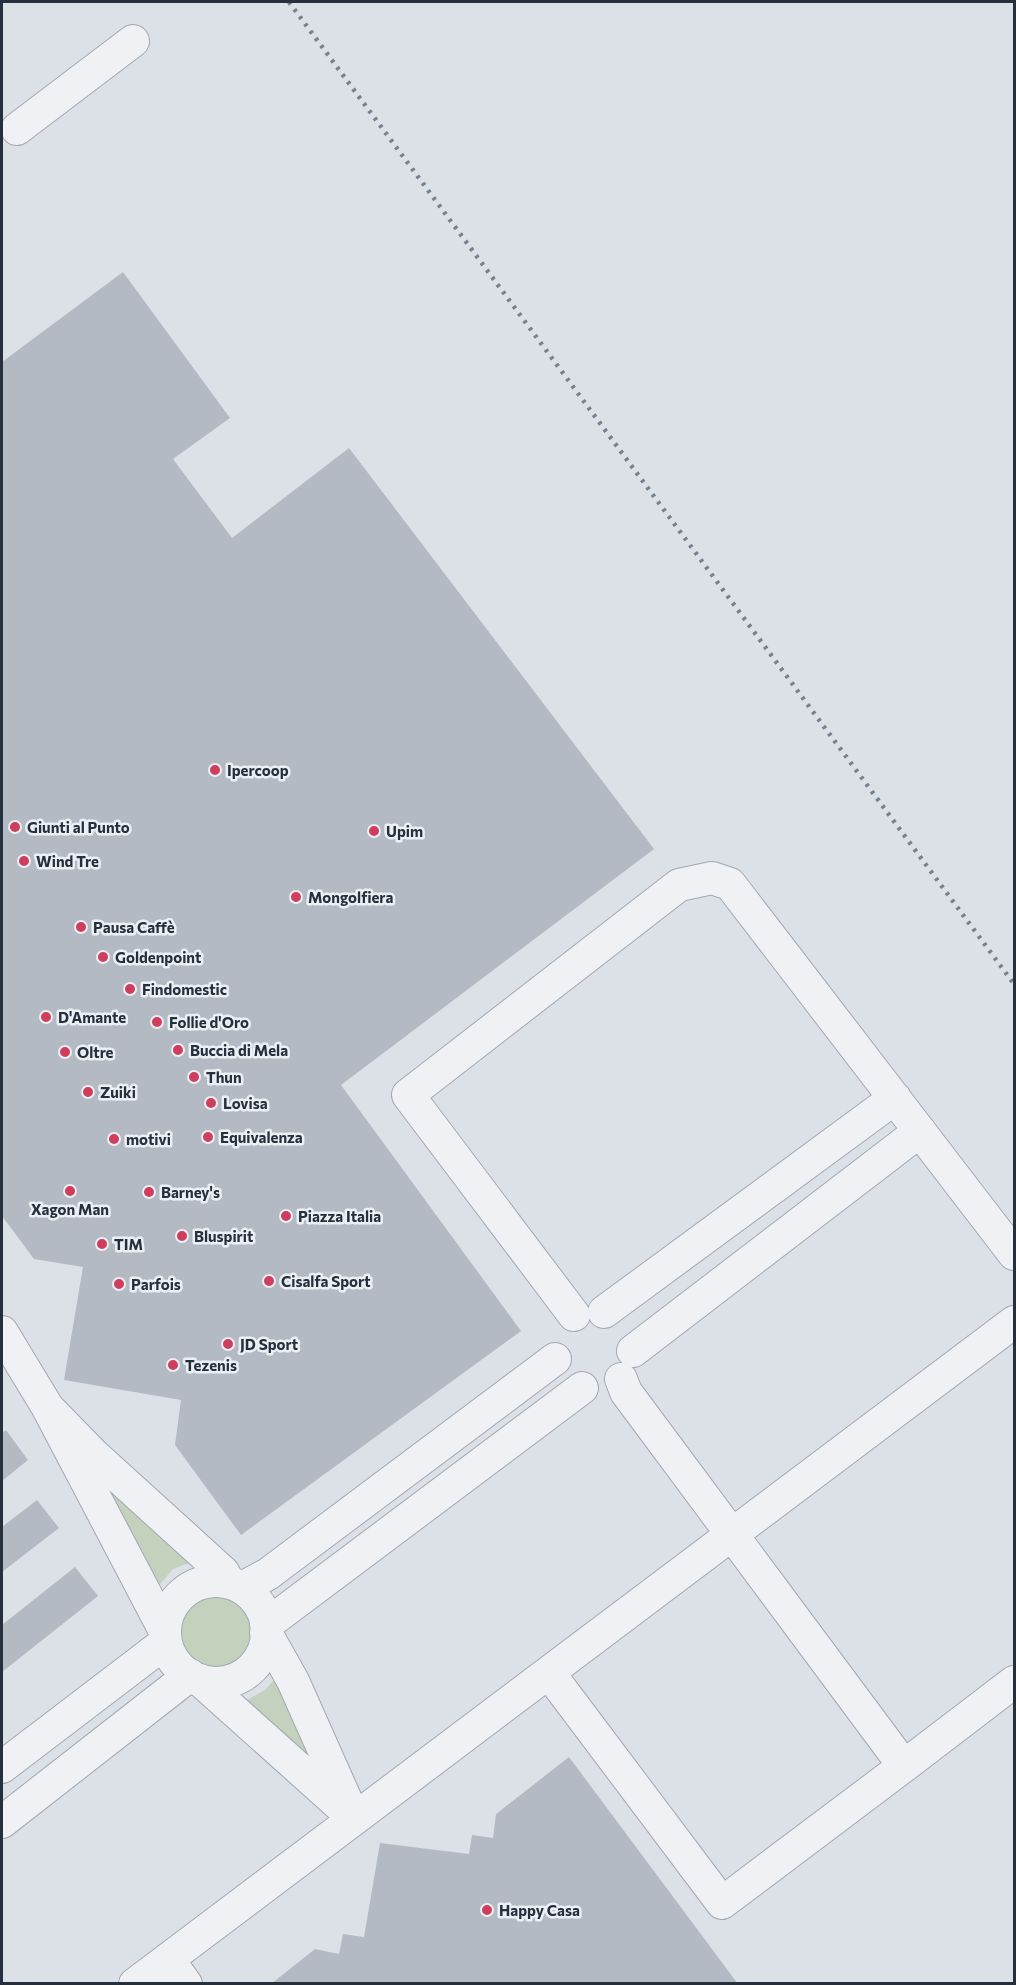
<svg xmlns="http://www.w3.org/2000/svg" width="1016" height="1985" font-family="Commissioner,sans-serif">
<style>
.green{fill:#c3d1bd}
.building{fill:#b3bac3}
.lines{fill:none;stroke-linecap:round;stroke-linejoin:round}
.minor-casing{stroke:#a2a8b1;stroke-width:34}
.minor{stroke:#eff1f5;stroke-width:32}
.rail{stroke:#768190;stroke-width:4.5;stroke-dasharray:3 6;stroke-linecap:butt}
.poi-dot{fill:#cf3e5c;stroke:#ebf0f4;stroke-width:2}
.labels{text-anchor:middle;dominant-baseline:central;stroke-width:5;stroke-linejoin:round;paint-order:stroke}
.poi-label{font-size:15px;font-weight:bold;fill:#26303d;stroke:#ebf0f4;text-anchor:start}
</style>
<rect width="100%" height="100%" fill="#dce1e7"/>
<path class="green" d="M92 1469 197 1560 173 1569 154 1591Z
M180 1632a36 36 0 1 1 72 0a36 36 0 1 1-72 0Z
M274 1680 311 1762 245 1701 265 1690Z"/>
<path class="building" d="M123 272 230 418 173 459 232 538 349 448 654 849 341 1085 521 1331 241 1535 175 1445 181 1400 64 1380 83 1267 34 1259 2 1216V362Z
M6 1430 28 1460 2 1481V1433Z
M37 1500 59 1528 2 1572V1527Z
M75 1567 98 1596 2 1672V1625Z
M569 1757 738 1984H271L315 1949 339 1954 343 1934 364 1937 380 1843 469 1854 472 1835 493 1838 496 1814Z"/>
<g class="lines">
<defs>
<path id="minor" d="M17 129 133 41
M604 1312 895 1098
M574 1315 408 1095 679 885 712 878 730 884 1014 1254
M2 1332 48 1408
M633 1351 920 1131
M165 1632a51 51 0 1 1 102 0a51 51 0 1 1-102 0Z
M242 1588 268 1574 555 1359
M266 1625 582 1388
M165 1631 48 1408 92 1453 223 1572 229 1583
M549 1673 722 1903 904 1766 626 1392 621 1379
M200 1680 354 1818 293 1681 266 1633
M904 1766 1014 1682
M2 1767 166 1642
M2 1822 190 1675
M168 1959 186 1984
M135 1984 1014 1322"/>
</defs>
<use href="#minor" class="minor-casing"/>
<use href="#minor" class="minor"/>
<path class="rail" d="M289 2 1014 984"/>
</g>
<g class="poi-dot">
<circle cx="215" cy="770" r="6"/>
<circle cx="15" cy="827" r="6"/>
<circle cx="374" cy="831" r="6"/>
<circle cx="24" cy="861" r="6"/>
<circle cx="296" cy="897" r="6"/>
<circle cx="81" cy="927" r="6"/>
<circle cx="103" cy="957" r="6"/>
<circle cx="130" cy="989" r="6"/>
<circle cx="46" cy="1017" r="6"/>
<circle cx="157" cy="1022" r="6"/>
<circle cx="178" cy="1050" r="6"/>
<circle cx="65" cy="1052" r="6"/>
<circle cx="194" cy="1077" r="6"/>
<circle cx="88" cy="1092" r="6"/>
<circle cx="211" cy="1103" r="6"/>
<circle cx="208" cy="1137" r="6"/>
<circle cx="114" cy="1139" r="6"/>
<circle cx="70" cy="1191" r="6"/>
<circle cx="149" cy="1192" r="6"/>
<circle cx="286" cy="1216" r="6"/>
<circle cx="182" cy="1236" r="6"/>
<circle cx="102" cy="1244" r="6"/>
<circle cx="269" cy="1281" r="6"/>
<circle cx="119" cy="1284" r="6"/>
<circle cx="228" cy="1344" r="6"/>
<circle cx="173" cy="1365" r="6"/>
<circle cx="487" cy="1910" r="6"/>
</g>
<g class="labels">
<g class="poi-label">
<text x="227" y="770">Ipercoop</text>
<text x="27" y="827">Giunti al Punto</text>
<text x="386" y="831">Upim</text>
<text x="36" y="861">Wind Tre</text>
<text x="308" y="897">Mongolfiera</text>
<text x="93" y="927">Pausa Caffè</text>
<text x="115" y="957">Goldenpoint</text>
<text x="142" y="989">Findomestic</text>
<text x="58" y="1017">D'Amante</text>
<text x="169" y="1022">Follie d'Oro</text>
<text x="190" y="1050">Buccia di Mela</text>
<text x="77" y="1052">Oltre</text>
<text x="206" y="1077">Thun</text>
<text x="100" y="1092">Zuiki</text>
<text x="223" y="1103">Lovisa</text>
<text x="220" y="1137">Equivalenza</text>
<text x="126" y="1139">motivi</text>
<text x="161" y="1192">Barney's</text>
<text x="70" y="1209" text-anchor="middle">Xagon Man</text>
<text x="298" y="1216">Piazza Italia</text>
<text x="194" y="1236">Bluspirit</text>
<text x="114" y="1244">TIM</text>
<text x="281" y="1281">Cisalfa Sport</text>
<text x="131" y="1284">Parfois</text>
<text x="240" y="1344">JD Sport</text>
<text x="185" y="1365">Tezenis</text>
<text x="499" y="1910">Happy Casa</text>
</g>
</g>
<rect width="1016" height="1985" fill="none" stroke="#26303d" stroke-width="6"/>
</svg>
